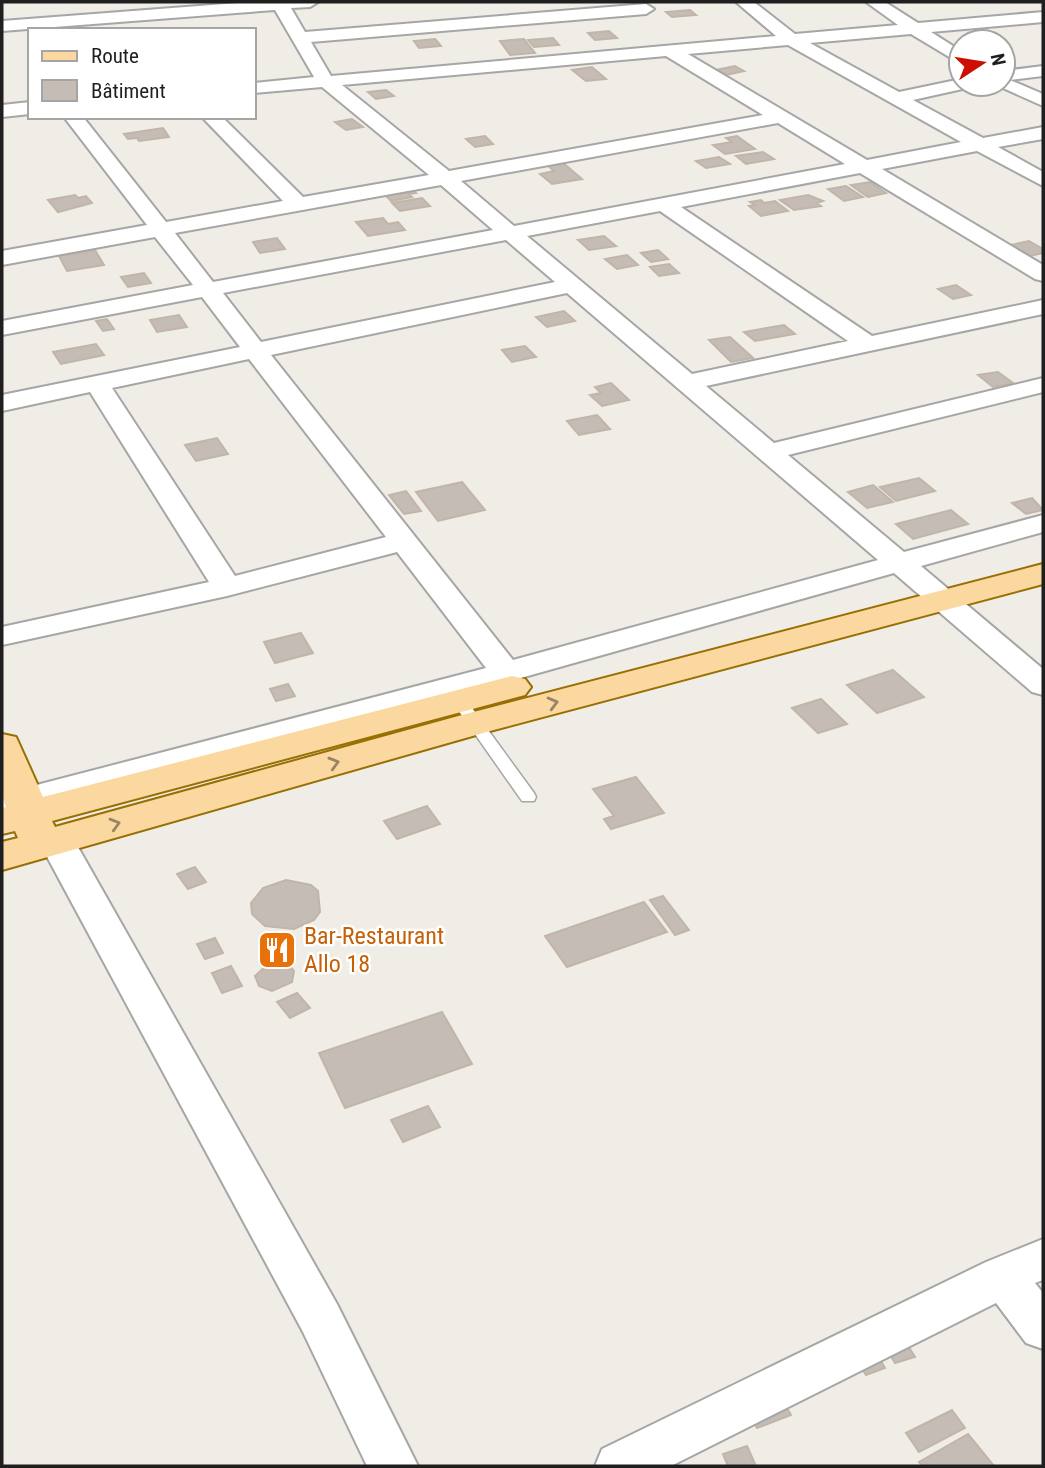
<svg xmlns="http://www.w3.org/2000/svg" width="1045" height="1468" font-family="'Roboto Condensed',sans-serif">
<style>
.building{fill:#c5bcb5;stroke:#c1b5a8;stroke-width:2}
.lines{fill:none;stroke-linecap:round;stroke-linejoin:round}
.service-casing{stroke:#a6a6a6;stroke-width:3}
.minor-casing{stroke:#a6a6a6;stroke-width:4}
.primary-casing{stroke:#986f02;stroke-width:4}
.service{fill:#fff;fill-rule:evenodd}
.minor{fill:#fff;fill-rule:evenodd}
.primary{fill:#fbd8a0;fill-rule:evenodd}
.oneway{stroke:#988566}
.labels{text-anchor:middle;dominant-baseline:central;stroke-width:5;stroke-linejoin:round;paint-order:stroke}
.food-label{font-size:24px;fill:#c56008;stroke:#fff;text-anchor:start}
</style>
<rect width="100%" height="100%" fill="#f0ede6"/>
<path class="building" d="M690 10 696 15 672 17 666 12Z
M609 31 617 38 595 40 588 33Z
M553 38 559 45 534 47 528 40Z
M435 39 441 46 419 48 414 41Z
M524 39 535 53 510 55 500 41Z
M735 66 744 71 726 75 716 70Z
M592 67 606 79 586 81 572 70Z
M386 90 394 96 376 99 368 92Z
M352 119 363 127 346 130 335 122Z
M163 128 169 137 139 141 137 138 128 139 124 134Z
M485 136 493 144 475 147 466 139Z
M737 136 755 149 725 154 713 145 732 142 726 138Z
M763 152 774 159 746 164 736 156Z
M719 157 730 164 706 168 696 161Z
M562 162 582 179 552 184 540 174 554 171 546 164Z
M870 182 886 193 868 197 851 185Z
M846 186 863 197 844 201 828 189Z
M411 188 416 193 409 194 412 197 391 201 383 193Z
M75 195 78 198 86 196 92 203 58 212 48 200Z
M808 195 823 201 817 203 821 206 794 210 780 200Z
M422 198 430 206 400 211 392 203Z
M761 200 764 203 775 201 788 211 761 216 749 206 755 205 750 202Z
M383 218 388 224 398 222 405 230 368 236 356 222Z
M604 236 616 246 589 250 578 240Z
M277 238 285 249 260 253 253 242Z
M1029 241 1043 249V253L1030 256 1011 245Z
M95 250 104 265 67 271 59 256Z
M658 250 668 259 651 262 641 253Z
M627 255 638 265 617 269 605 259Z
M669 264 679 273 659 276 650 267Z
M144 273 151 283 128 287 121 277Z
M956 285 971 295 953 299 938 289Z
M564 311 575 321 547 327 536 317Z
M179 315 187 327 157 332 150 320Z
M107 319 114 329 103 331 96 321Z
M784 325 795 334 755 341 744 332Z
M730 337 753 358 731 362 709 340Z
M96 344 104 355 61 364 53 352Z
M525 346 536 357 512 362 502 350Z
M998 372 1013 383 993 387 978 375Z
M611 383 629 400 602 406 590 395 601 393 595 387Z
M597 415 610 429 579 435 567 421Z
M217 438 228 454 196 461 185 445Z
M919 478 935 491 896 501 880 487Z
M462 482 485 510 438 521 416 492Z
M873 485 893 502 867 508 848 492Z
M406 491 421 511 404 514 389 495Z
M1032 498 1043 510 1026 514 1012 503Z
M951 510 968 524 913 539 896 524Z
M301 633 313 653 275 663 264 642Z
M893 670 924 697 877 713 847 685Z
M288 684 295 696 276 701 270 689Z
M821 699 847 724 818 733 792 708Z
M636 777 664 813 611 829 604 819 614 816 593 789Z
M427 806 440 824 397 839 384 821Z
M195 867 206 882 188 889 177 874Z
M286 880 311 885 318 891 320 912 314 920 294 929 265 926 252 914 251 903 263 888Z
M663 896 689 930 675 935 650 900Z
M644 902 667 932 567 967 545 936Z
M215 938 223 953 205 959 197 944Z
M269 963 290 966 294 971 292 982 272 991 259 986 255 976Z
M231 966 242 986 222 993 212 973Z
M297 993 310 1008 290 1018 277 1002Z
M442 1012 472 1064 345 1108 319 1053Z
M428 1106 440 1127 403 1142 391 1120Z
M902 1336 915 1357 895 1363 883 1342Z
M874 1349 885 1368 866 1375 854 1356Z
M779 1394 791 1415 757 1428 746 1406Z
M952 1410 965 1428 919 1452 906 1433Z
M968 1434 994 1466H922L919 1462Z
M747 1446 756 1466H728L723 1454Z"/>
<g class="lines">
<defs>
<path id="service" d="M459 695 464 697 534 793 536 797 534 801H522L451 700Z"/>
<path id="minor" d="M251 2H318L310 7 291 8 305 32 646 4 654 9 646 14 311 42 331 76 776 36 736 2H754L795 34 898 25 866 2H885L918 23 1043 12V22L931 32 961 51V64L911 34 810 43 899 92 961 79V84H970L967 88 913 100 983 138 1043 127V139L998 147 1043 172V186L977 151 882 169 1043 265V281L1035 279 860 173 681 207 872 336 1043 300V314L706 386 774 443 1043 378V392L788 455 904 552 1043 515V532L921 566 1043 669V695L1032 692 894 573 517 679 2 816V794L486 668 397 552 227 596 2 645V627L209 582 90 392 2 411V395L240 347 202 297 2 335V321L193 285 155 237 2 265V251L147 225 64 117H83L166 222 283 201 202 117H222L303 197 429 175 322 87 254 93V83L314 77 275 10 2 31V21ZM788 45 961 142 867 160 688 54ZM666 56 763 115 449 171 342 85ZM778 123 845 164 514 226 461 181ZM441 185 493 230 213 282 175 233ZM660 211 848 341 692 374 527 236ZM506 240 555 282 261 342 223 293ZM567 293 878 560 513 660 271 355ZM249 359 386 537 235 576 112 388Z
M1043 66V76L1010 80 1043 94V106L994 84H1003V71Z
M30 102V114L2 117V105Z
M56 828 69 832 74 840 337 1304 418 1466H367L303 1332 38 840 43 832Z
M1043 1239V1280L1035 1283 1043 1293V1349L1026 1343 996 1303 671 1466H595L602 1449 986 1262Z"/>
<path id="primary" d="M1043 564V584L490 731 2 870V842L18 838 15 831 2 834V808L6 807 2 796V734L16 737 43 797 512 676 525 679 531 687 525 695 52 821 55 827 462 715Z"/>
</defs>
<use href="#service" class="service-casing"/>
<use href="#minor" class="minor-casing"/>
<use href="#primary" class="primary-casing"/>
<use href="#service" class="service"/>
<use href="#minor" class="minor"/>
<use href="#primary" class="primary"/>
</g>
<defs><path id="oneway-chevron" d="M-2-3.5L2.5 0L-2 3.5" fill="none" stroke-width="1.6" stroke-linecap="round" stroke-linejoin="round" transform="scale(1.75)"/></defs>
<g class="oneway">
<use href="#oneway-chevron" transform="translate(553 703) rotate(-15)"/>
<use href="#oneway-chevron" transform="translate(334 763) rotate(-16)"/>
<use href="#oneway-chevron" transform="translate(115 824) rotate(-16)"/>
</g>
<defs>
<symbol id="restaurant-square" viewBox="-11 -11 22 22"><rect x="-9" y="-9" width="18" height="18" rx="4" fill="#e8710a" stroke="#fff"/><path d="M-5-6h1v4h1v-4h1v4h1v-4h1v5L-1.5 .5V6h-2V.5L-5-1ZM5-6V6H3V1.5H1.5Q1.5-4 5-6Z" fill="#fff"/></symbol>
</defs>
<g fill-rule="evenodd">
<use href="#restaurant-square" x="255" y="928" width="44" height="44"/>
</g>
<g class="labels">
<g class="food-label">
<text x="304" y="936">Bar-Restaurant<tspan x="304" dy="28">Allo 18</tspan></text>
</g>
</g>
<rect width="1045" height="1468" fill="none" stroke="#1f1f1f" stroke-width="7"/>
<rect x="28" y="28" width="228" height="91" fill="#ffffff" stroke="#a5a5a5" stroke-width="2"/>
<rect x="42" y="51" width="35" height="10" fill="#fbd8a0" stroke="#a5a5a5" stroke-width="2"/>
<text x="91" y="63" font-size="21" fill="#1f1f1f">Route</text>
<rect x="42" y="80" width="35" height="21" fill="#c5bcb5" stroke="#a5a5a5" stroke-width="2"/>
<text x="91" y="98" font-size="21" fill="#1f1f1f">Bâtiment</text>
<g transform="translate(982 63) rotate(78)"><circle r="33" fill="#ffffff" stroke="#a5a5a5" stroke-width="2"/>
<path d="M0-5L12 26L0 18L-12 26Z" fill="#cc0e03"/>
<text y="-10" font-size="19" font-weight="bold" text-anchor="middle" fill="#1f1f1f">N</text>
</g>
</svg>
